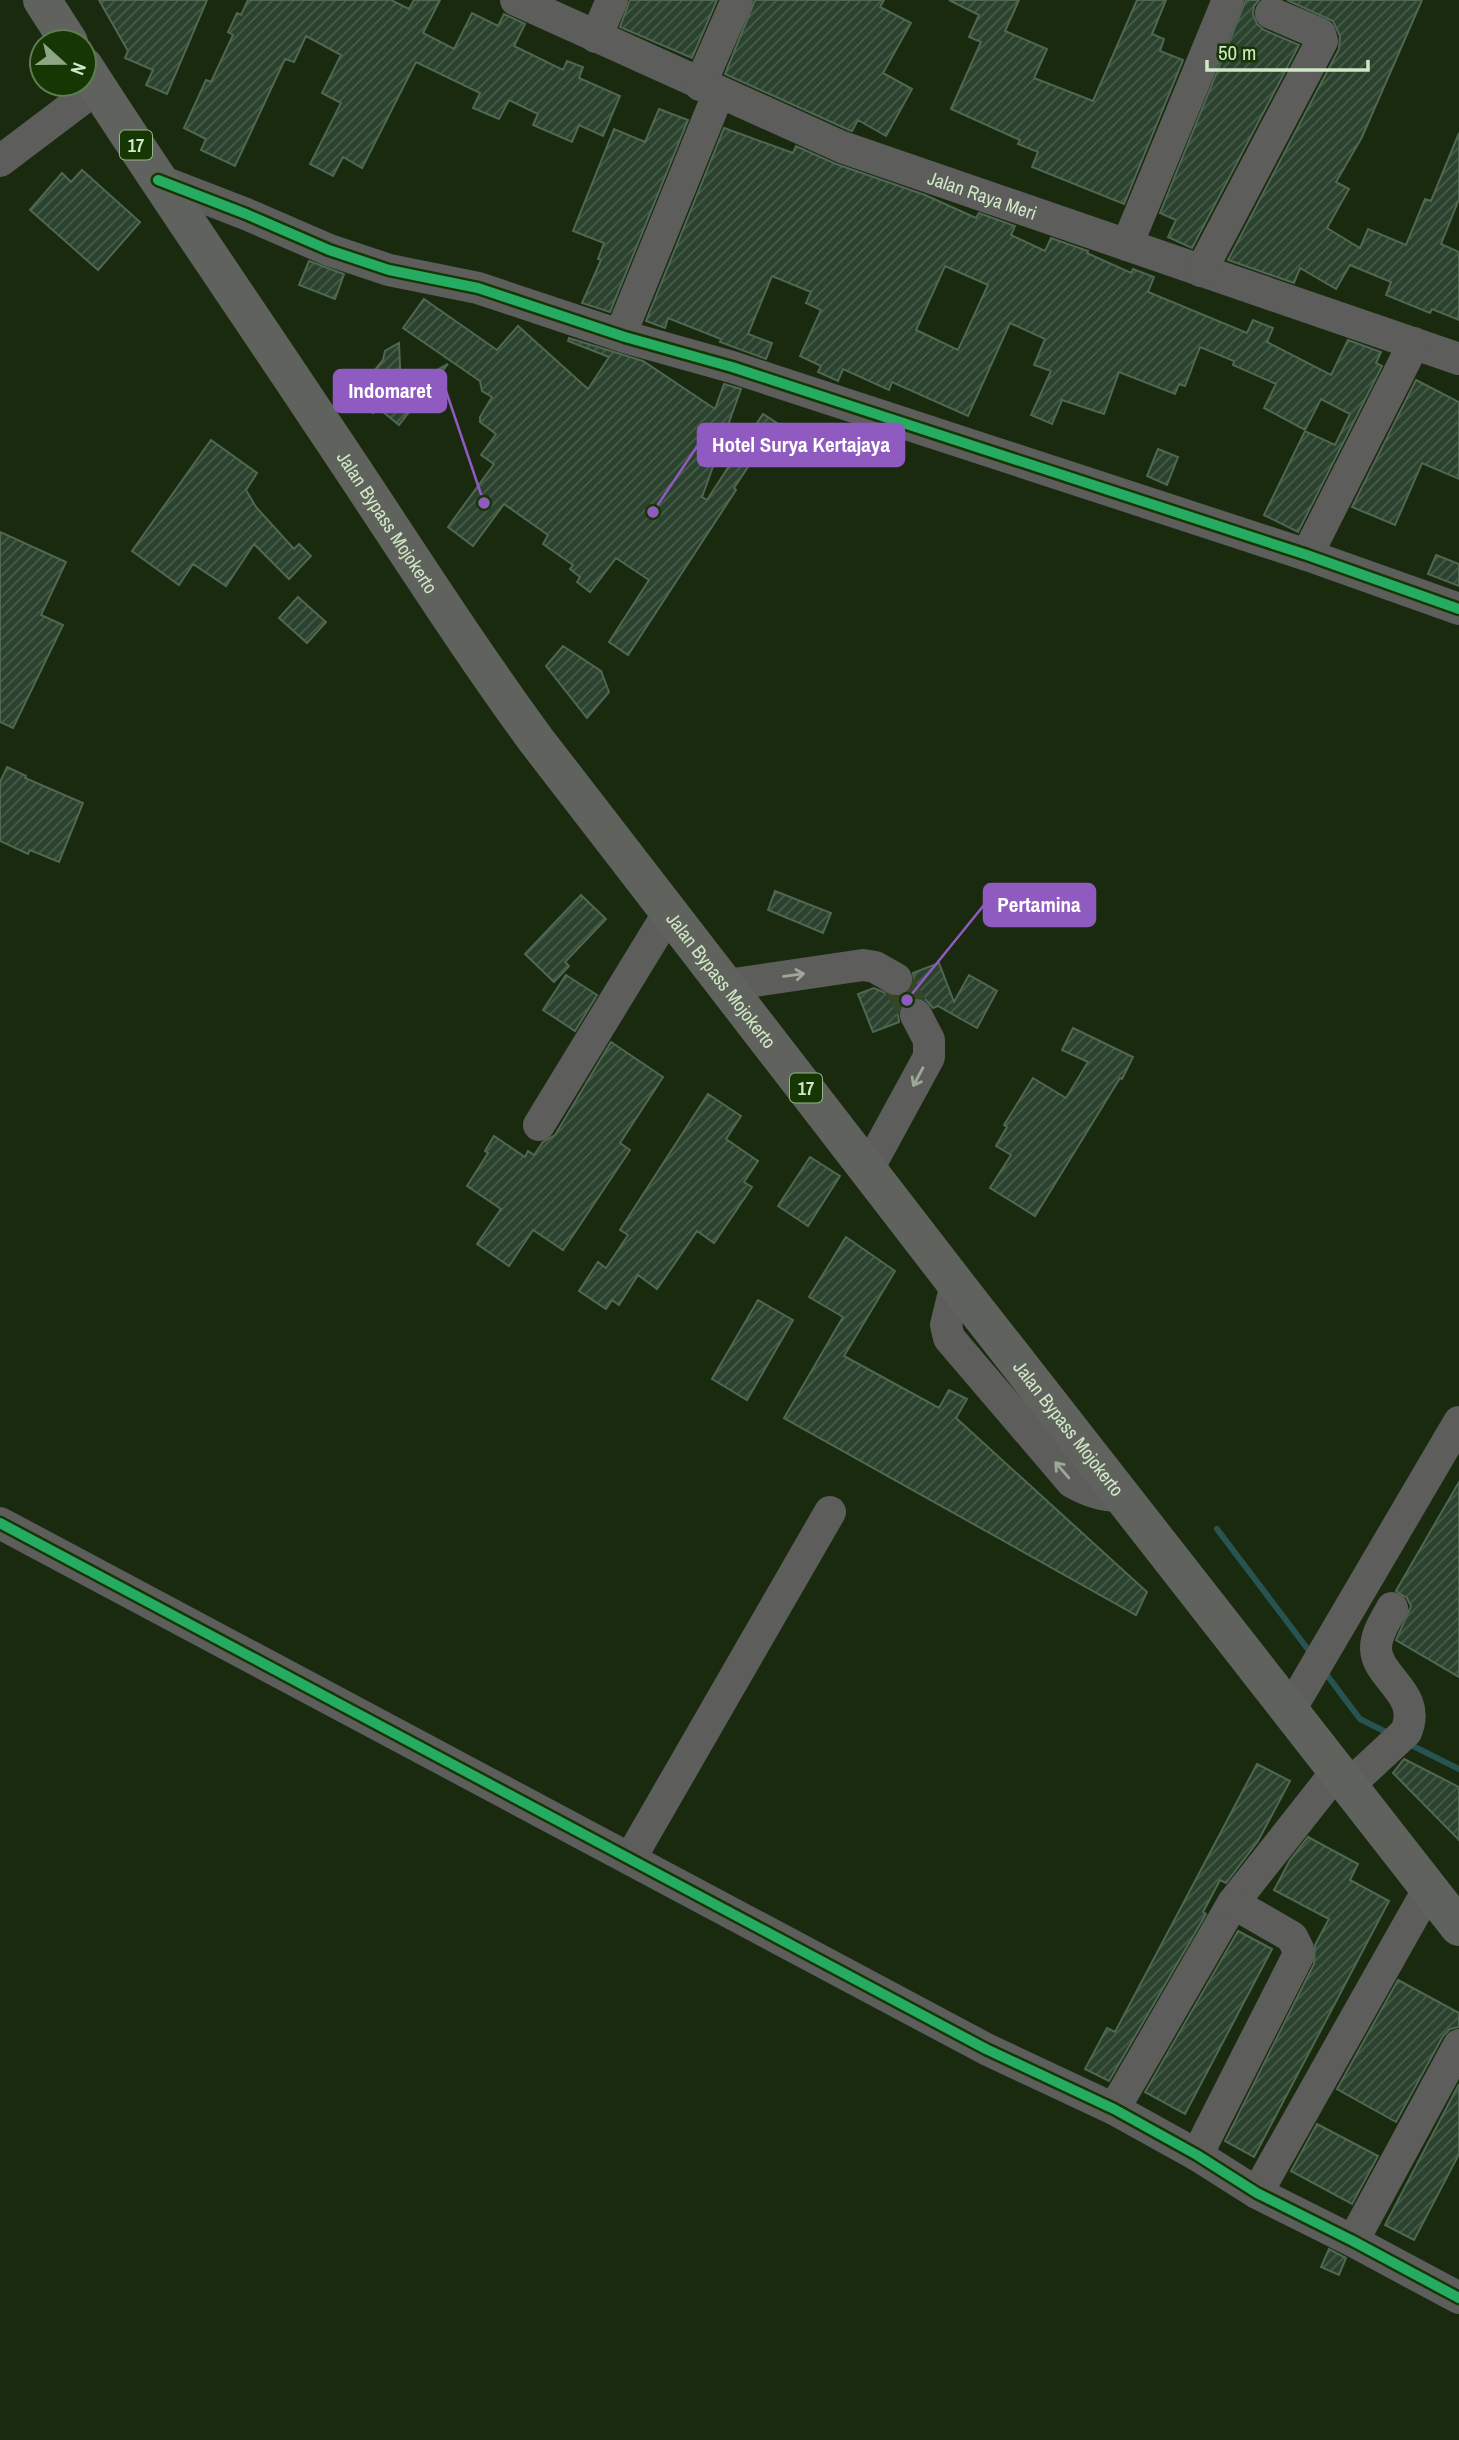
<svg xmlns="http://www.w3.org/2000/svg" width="1459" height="2440" font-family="'Archivo Narrow',sans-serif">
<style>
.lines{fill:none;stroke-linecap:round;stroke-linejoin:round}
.stream{stroke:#285351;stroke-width:6}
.building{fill:url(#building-hatch);stroke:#506752;stroke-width:2;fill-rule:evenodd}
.minor-tunnel{stroke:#34462a;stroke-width:32;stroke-dasharray:32 16;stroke-linecap:butt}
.minor{stroke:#5d5d5c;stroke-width:32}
.highway{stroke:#60625d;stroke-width:38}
.cycleway-casing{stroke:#163603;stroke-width:15}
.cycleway{stroke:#26ab63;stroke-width:10}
.oneway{stroke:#9ca996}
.labels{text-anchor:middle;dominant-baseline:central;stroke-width:5;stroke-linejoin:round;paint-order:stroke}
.shield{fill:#163603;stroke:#98b38b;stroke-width:2}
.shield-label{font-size:18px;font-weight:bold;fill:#cfe8c5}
.street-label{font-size:19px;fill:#cfe8c5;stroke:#163603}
.leader{fill:none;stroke:#905bc0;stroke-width:2.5}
.callout-dot{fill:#905bc0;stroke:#163603;stroke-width:2.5}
.callout{fill:#905bc0;stroke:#905bc0;stroke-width:2.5}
.callout-label{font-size:21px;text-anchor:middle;font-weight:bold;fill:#fff}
</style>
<defs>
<pattern id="building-hatch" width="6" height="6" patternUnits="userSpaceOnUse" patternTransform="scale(1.75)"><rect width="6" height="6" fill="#2b422e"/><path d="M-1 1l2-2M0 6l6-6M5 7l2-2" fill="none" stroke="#495d4b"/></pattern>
</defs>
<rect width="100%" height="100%" fill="#192a0f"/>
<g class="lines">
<path class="stream" d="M1217 1529 1313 1656
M1323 1670 1360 1719 1390 1734
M1409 1744 1459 1769"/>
</g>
<path class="building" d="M99 0H207L167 94 146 85 153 70 125 58 128 51Z
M248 0H391L409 9 414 0H440L423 33 454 49 472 13 498 26 504 14 525 24 514 46 563 70 567 61 583 67 579 78 620 96 603 136 579 125 572 142 533 125 538 114 509 100 499 119 473 108 480 93 416 62 362 168 343 157 333 176 310 164 341 103 322 93 341 55 306 36 294 62 285 59 235 166 201 150 206 139 184 128 206 80 211 82 233 35 228 32 237 13 241 15Z
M630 0H717L692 58 620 27Z
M755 0H884L880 7 911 23 883 73 912 89 886 136 858 120 852 131 849 130 725 74Z
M949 0H1019L1005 31 1047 49 1034 78 1093 101 1137 0H1166L1152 34 1164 39 1160 51 1183 60 1124 204 1032 167 1038 152 1018 144 1020 140 951 109 981 42 969 37 979 15Z
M1246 0H1259L1254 6 1253 14 1257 24 1264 30 1299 45 1192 248 1168 237 1176 220 1160 213Z
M1287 0H1422L1362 137 1336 182 1349 189 1327 228 1360 248 1368 229 1406 245 1425 199 1431 201 1459 133V199L1441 244 1459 252V320L1432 309 1430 313 1386 295 1391 282 1350 265 1336 289 1300 268 1294 283 1228 260 1339 49 1340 36 1333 21Z
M659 109 688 120 610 312 582 303 601 260 598 259 604 243 573 231 614 129 645 142Z
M724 128 793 153 796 146 836 164 925 195 976 218 979 213 1015 226 1011 235 1045 251 1051 238 1088 251 1087 253 1131 273 1133 269 1154 277 1148 292 1247 333 1253 320 1273 328 1267 342 1331 375 1348 340 1381 352 1376 363 1382 366 1298 532 1264 515 1305 431 1335 445 1350 414 1321 399 1305 430 1264 408 1276 384 1233 365 1234 361 1200 347 1185 386 1179 384 1175 394 1119 372 1104 414 1062 400 1052 424 1031 415 1051 371 1034 365 1045 339 1010 323 968 416 892 382 889 390 843 369 838 381 818 372 821 366 800 356 821 310 806 303 811 292 772 276 748 334 772 343 766 359 720 342 721 339 668 318 665 328 646 321ZM945 266 988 285 958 350 916 330Z
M82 170 140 222 98 270 30 210 62 173 71 182Z
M309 261 344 274 335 299 299 285Z
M424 299 497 350 518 326 588 389 609 357 568 341 569 338 643 361 715 409 724 384 741 389 702 497 707 500 763 414 777 423 734 488 736 490 628 655 609 642 649 580 616 558 590 592 577 582 580 577 570 569 573 565 543 544 548 535 504 504 473 546 448 527 494 464 481 455 496 434 480 422V417L492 397 482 391 480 381 403 328Z
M399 343 401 390 448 364 440 374 438 387 427 389 399 425 377 407 373 413 353 397 383 360 385 351Z
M1416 380 1459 402V479L1422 463 1395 525 1352 507Z
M211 440 257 473 246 490 256 507 294 549 299 544 311 556 289 579 254 544 226 586 193 564 179 585 132 551Z
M1158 449 1178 457 1167 485 1147 476Z
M0 532 66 562 41 615 63 625 13 728 0 722Z
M1436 555 1459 564V586L1428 574Z
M298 597 326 622 307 643 279 618Z
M563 646 601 671 609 692 587 718 546 666Z
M7 767 26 776 25 778 83 803 59 862 30 850 28 854 0 841V782Z
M775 891 831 913 823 933 768 910Z
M581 895 606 919 565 962 569 966 554 982 525 954Z
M939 963 954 1002 969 975 997 991 977 1028 938 1006 933 1008 926 1000 916 997 908 998 901 1005 898 1014 899 1022 873 1032 858 994 874 988 895 997 905 995 912 987 914 980 913 973Z
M566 975 597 995 575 1031 543 1010Z
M1073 1028 1133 1057 1122 1079 1120 1078 1035 1216 990 1188 1011 1155 996 1146 1007 1127 1004 1125 1033 1078 1066 1098 1088 1062 1062 1050Z
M611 1042 663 1077 620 1143 630 1150 563 1250 533 1230 509 1266 477 1244 501 1209 467 1186 488 1153 485 1151 494 1136 525 1157 528 1151 534 1155 543 1142 555 1135Z
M708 1094 741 1116 726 1139 758 1161 744 1182 752 1187 714 1243 697 1231 657 1289 638 1275 619 1305 612 1300 606 1309 579 1291 598 1262 606 1268 628 1235 620 1230Z
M810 1157 840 1176 808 1226 778 1206Z
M846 1237 895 1271 844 1356 939 1408 949 1390 967 1399 956 1418 1147 1592 1136 1615 784 1418 843 1317 809 1297Z
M758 1300 793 1320 747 1400 712 1379Z
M1459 1482V1677L1396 1640 1411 1606 1407 1598 1396 1591Z
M1404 1759 1459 1787V1840L1393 1773Z
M1257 1764 1290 1781 1258 1841 1226 1883 1220 1880 1203 1912 1206 1914 1109 2081 1085 2069 1107 2028 1115 2032Z
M1308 1837 1358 1864 1350 1880 1389 1901 1254 2157 1225 2141 1314 1964 1315 1945 1329 1919 1274 1890 1290 1860Z
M1238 1931 1272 1949 1185 2114 1145 2092Z
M1398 1980 1459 2013V2027L1450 2029 1443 2036 1396 2122 1337 2089Z
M1459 2084V2154L1414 2240 1385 2225Z
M1317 2124 1378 2156 1352 2204 1291 2171Z
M1329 2249 1346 2258 1339 2275 1321 2267Z"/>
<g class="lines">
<path class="minor-tunnel" d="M896 979 916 1015"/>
<g class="minor">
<path id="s1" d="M516 0 842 147 1459 359"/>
<path d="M596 37 612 0"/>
<path d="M700 85 737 0"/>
<path d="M0 161 98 87"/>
<path d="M158 180 246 214 329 250 389 270 478 288 625 337 732 367 1307 555 1459 609"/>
<path d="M1127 245 1228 0"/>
<path d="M1201 271 1322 41 1320 34 1271 13"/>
<path d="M626 321 719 92"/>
<path d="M1307 555 1414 343"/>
<path d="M727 985 863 965 875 967 896 979"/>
<path d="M539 1125 669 912"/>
<path d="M868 1169 929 1057V1040L916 1015"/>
<path d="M956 1284 946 1325 949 1338 1072 1482C1088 1491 1102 1496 1121 1496"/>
<path d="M0 1523 986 2049 1114 2109 1197 2155 1257 2193 1353 2241 1459 2298"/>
<path d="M1290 1710 1459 1422"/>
<path d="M1348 1786 1406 1732C1423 1693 1376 1678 1376 1648 1376 1633 1386 1620 1392 1608"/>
<path d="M630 1859 830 1512"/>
<path d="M1114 2109 1233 1903 1337 1771"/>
<path d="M1197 2155 1298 1956V1949L1292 1937 1233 1903"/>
<path d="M1257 2193 1429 1888"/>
<path d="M1353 2241 1459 2045"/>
</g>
<g class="highway">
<path d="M42 0 69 42"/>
<path id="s2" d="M84 66C162 188 245 307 325 428 395 532 462 639 536 740L956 1284 1459 1927"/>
</g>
<defs>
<path id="cycleway" d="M158 180 246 214 329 250 389 270 478 288 625 337 732 367 1307 555 1459 609
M0 1523 986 2049 1114 2109 1197 2155 1257 2193 1353 2241 1459 2298"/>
</defs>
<use href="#cycleway" class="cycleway-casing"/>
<use href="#cycleway" class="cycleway"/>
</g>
<defs><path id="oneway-shaft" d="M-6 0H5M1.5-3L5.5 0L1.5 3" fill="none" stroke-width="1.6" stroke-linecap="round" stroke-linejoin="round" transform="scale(1.75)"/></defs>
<g class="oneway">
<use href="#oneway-shaft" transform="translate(794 975) rotate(-8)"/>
<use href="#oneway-shaft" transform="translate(918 1077) rotate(118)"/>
<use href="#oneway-shaft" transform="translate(1062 1470) rotate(-131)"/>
</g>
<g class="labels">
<g class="shield">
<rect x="120" y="130.5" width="32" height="29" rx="5"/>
<rect x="790" y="1073.5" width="32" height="29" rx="5"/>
</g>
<g class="shield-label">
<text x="136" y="145">17</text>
<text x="806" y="1088">17</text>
</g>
<g class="street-label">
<text stroke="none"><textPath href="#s1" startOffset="506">Jalan Raya Meri</textPath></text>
<text stroke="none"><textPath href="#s2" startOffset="548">Jalan Bypass Mojokerto</textPath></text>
<text stroke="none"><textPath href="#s2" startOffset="1115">Jalan Bypass Mojokerto</textPath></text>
<text stroke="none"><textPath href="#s2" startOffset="1682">Jalan Bypass Mojokerto</textPath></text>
</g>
</g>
<path class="leader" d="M484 503L446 391M653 512L698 445M907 1000L984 905"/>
<g class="callout-dot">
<circle cx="484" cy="503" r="7"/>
<circle cx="653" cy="512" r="7"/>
<circle cx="907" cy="1000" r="7"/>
</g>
<g class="callout">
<rect x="334" y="370" width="112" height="42" rx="7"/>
<rect x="698" y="424" width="206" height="42" rx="7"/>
<rect x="984" y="884" width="111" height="42" rx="7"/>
</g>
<g class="callout-label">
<text x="390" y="398">Indomaret</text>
<text x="801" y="452">Hotel Surya Kertajaya</text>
<text x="1039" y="912">Pertamina</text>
</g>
<g transform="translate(63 63) rotate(111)"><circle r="33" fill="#163603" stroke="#607d51" stroke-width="2"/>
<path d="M0-5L12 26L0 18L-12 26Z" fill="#8fa685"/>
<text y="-10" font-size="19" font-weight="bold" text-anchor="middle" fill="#cfe8c5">N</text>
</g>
<path d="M1207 60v10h161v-10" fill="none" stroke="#cfe8c5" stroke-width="3.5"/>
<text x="1218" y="60" font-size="21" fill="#cfe8c5" stroke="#163603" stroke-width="5" paint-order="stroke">50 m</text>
</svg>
